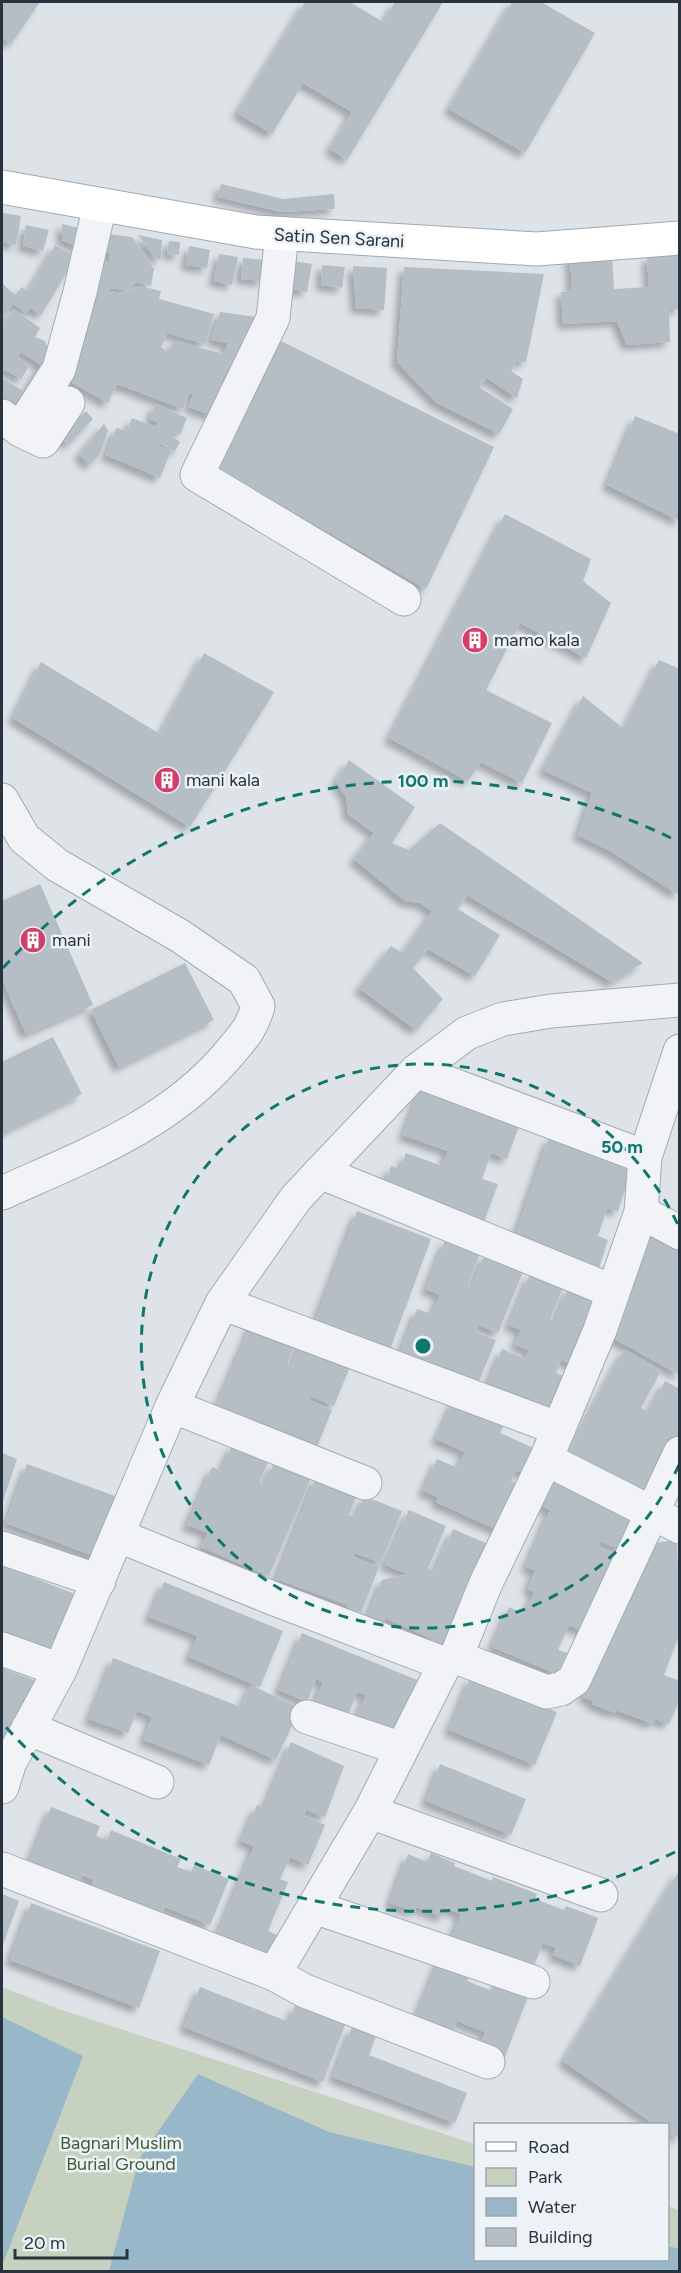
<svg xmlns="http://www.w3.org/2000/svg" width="681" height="2273" font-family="Figtree,sans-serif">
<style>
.green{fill:#c6d2bf}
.water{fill:#98b7c9}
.building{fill:#b5bdc5;filter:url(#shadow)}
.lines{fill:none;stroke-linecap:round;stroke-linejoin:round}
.minor-casing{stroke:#a3abb2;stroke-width:35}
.major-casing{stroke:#9da9b4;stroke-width:35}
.minor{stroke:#f1f3f6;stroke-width:33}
.major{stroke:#fff;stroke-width:33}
.ring{fill:none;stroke:#0f766e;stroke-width:3;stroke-dasharray:10 8}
.labels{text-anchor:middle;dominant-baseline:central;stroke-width:5;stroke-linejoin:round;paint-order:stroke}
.street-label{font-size:18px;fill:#27333f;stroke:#edf2f6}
.poi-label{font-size:18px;fill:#27333f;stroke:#edf2f6;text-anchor:start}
.park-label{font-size:18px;fill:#415b34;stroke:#edf2f6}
.centre{fill:#0f766e;stroke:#edf2f6;stroke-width:3}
.ring-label{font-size:18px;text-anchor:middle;font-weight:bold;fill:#0f766e;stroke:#edf2f6;stroke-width:5;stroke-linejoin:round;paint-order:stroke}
</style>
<defs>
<filter id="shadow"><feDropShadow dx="-5.5" dy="5.5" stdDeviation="3" flood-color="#0004"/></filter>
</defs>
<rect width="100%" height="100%" fill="#dee3e8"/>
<path class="green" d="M2 1987 59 2009 475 2144 476 2260H668V2206L679 2210V2271H2Z"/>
<path class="water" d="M2 2017 83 2056 2 2266Z
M198 2074 329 2132 475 2167 476 2260H668V2246L679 2249V2271H109L139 2159Z"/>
<path class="building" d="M2 2H40L11 44 2 37Z
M305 2H350L383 22 395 2H443L347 160 330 149 352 112 303 83 272 134 237 113Z
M512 2H541L595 33 525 153 449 109Z
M221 184 283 199 334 194 335 209 281 212 218 197Z
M3 213 21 216 16 245 2 242Z
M62 224 87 230 82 249 62 240Z
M26 225 49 230 43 251 23 246Z
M98 233 132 237 154 269 151 286 136 282 126 290 110 288V292L122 294 140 286 161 291 159 299 214 314 205 344 167 333 161 347 168 352 173 341 224 354 228 343 211 340 220 312 263 318 234 382 224 380 213 416 189 407 193 394 189 393 183 409 117 384 108 403 67 380 88 335 82 332 93 260 109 262 110 253 97 251Z
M138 235 162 240 161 259H156Z
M169 241 180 242 179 255 167 254Z
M55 245 76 257 41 315 31 308 26 313 13 304 2 318V283L15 295 22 287 28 292Z
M189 246 210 250 207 268 186 265Z
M219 254 238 257 232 285 214 281Z
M612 254 614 289 649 287 647 257 680 255V309H669L670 342 627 345 617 321 563 324 561 292 572 291 570 256Z
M243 258 266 260 263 281 241 279Z
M293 261 312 264 307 292 289 288Z
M322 265 345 267 342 288 321 285Z
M353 266 387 268 384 310 356 308Z
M404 267 544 274 526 362H516L511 371 523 379 517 398 487 378 479 387 513 409 499 434 437 403 397 362Z
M14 309 40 328 35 337 45 341 54 366 35 394 26 388 41 365 21 352 17 357 29 366 21 379 4 369 2 375V324Z
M281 341 494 447 426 589 218 468Z
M2 378 30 395 18 411 2 400Z
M155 404 187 418 180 435 175 432 172 437 180 442 175 451 160 444 159 446 171 451 160 478 106 455 116 428 127 431 132 418 156 427 158 422 150 419Z
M86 411 93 419 68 445 60 436Z
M635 416 680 434V521L607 485Z
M104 424 108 430 100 454 89 465 79 454Z
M505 514 591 559 583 581 611 603 586 658 520 623 486 690 552 723 522 783 481 762 468 781 389 738Z
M204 653 274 692 190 827 13 718 41 662 160 734Z
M659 660 680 669V888L677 894 612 852 578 835 592 793 543 770 583 696 624 729Z
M349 760 415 807 392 843 409 850 440 823 643 963 612 982 467 895 458 909 500 935 475 976 428 949 413 968 443 999 416 1030 359 988 391 946 403 953 432 911 420 903 405 901 354 859 374 833 348 814 346 797 336 781Z
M40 884 93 1005 26 1034 2 979V901Z
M185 963 214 1020 119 1067 91 1010Z
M53 1037 82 1094 2 1133V1062Z
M422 1083 521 1120 507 1159 491 1153 482 1179 498 1184 482 1227 384 1187 391 1166 400 1169 406 1153 442 1166 448 1151 403 1135Z
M549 1137 633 1165 618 1211 607 1208 598 1236 608 1240 598 1271 514 1240Z
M357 1211 431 1239 389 1352 314 1325Z
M657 1226 680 1238V1375L609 1336 614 1305Z
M445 1240 480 1254 468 1285 472 1286 485 1254 524 1269 498 1333 479 1325 476 1332 496 1340 475 1391 397 1361 417 1309 432 1314 440 1295 426 1289Z
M530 1274 563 1287 550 1319 555 1321 569 1287 603 1300 576 1366 561 1360 556 1373 571 1379 557 1414 487 1386 502 1349 525 1359 529 1350 515 1345 521 1330 509 1325Z
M254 1318 298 1337 287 1364 291 1366 303 1338 353 1359 334 1406 310 1396 309 1400 332 1410 314 1454 214 1413Z
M624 1350 661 1371 641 1408 648 1412 665 1381 680 1389V1440L647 1500 566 1456Z
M455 1398 506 1421 500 1433 540 1451 529 1476 516 1470 511 1481 524 1487 504 1533 436 1502 438 1497 423 1491 437 1459 458 1468 465 1452 436 1439Z
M232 1445 269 1460 259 1483 264 1485 274 1463 311 1478 269 1576 201 1547 208 1533 187 1525 212 1467 221 1471Z
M2 1453 17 1459 2 1504Z
M27 1464 126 1500 104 1560 6 1523Z
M316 1477 357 1494 349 1515 356 1517 364 1496 402 1511 381 1563 355 1553 353 1557 379 1567 361 1613 347 1607 348 1605 276 1579Z
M552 1480 636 1516 621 1550 600 1541 598 1547 619 1555 586 1633 569 1625 558 1650 567 1653 557 1674 492 1647 509 1607 525 1614 534 1592 528 1589 535 1570 526 1567 550 1510 542 1506Z
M409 1510 446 1526 428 1568 435 1570 453 1529 495 1547 451 1650 431 1642 432 1639 385 1618 384 1622 368 1615 382 1580 408 1574 385 1565Z
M677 1540 680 1641 677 1640 664 1675 680 1681V1699L669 1724 655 1719 653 1724 616 1710 615 1713 592 1704 593 1701 583 1697 593 1671 596 1673 621 1610 642 1545Z
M2 1565 82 1597 58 1658 2 1636Z
M164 1582 283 1631 260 1687 189 1657 198 1636 149 1617Z
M302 1633 417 1680 394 1737 355 1721 366 1695 357 1692 347 1718 314 1704 323 1682 316 1679 307 1702 279 1690Z
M113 1658 241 1707 251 1685 300 1708 276 1760 221 1735 209 1765 144 1740 152 1717 137 1711 128 1733 89 1719Z
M2 1668 44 1684 13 1742 2 1737Z
M471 1677 557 1712 535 1765 449 1730Z
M291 1742 344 1766 325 1817 306 1810 304 1816 325 1825 308 1865 290 1857 280 1879 288 1882 268 1931 279 1936 270 1955 218 1933 254 1846 241 1841 257 1805 264 1808Z
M440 1764 526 1799 511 1835 426 1801Z
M51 1807 100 1826 96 1836 107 1840 111 1830 181 1859 177 1867 191 1872 194 1865 229 1879 210 1925 165 1907 159 1921 89 1893 94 1880 82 1875 76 1888 27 1868Z
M431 1853 455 1863 454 1866 492 1881 493 1877 537 1894 535 1899 564 1910 566 1906 598 1918 580 1966 553 1955 556 1948 543 1943 531 1973 449 1945 461 1914 446 1908 443 1917 416 1907 415 1912 390 1903 408 1854 427 1862Z
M680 1869V2138L668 2133V2124H654L563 2061Z
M2 1894 19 1901 2 1947Z
M31 1903 160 1951 139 2008 10 1960Z
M442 1953 473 1966 467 1981 494 1992 500 1976 531 1989 504 2059 479 2049 485 2032 457 2021 449 2041 412 2027Z
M200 1987 289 2022 295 2005 345 2025 323 2082 184 2027Z
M352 2027 376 2036 369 2055 467 2093 455 2123 333 2077Z"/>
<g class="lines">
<defs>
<path id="minor" d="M282 234 273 318 197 475 404 599
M2 416 20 430 43 441 68 403
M20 430 59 369 80 292 100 205
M2 800 24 838 57 865 180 936 244 980 258 1006C252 1029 242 1038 227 1056 167 1126 84 1156 2 1193
M416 1071 645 1157
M320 1172 612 1291
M641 1212 680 1233
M222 1303 559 1429
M172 1406 365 1483
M546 1459 680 1527
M117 1535 272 1598 445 1664
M2 1548 99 1581
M2 1649 60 1670
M456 1657 547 1692 561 1689 574 1680 680 1453
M307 1717 402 1749
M28 1728 157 1782
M2 1787 10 1762 60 1670 172 1406 222 1303 296 1198 416 1071 467 1033 503 1019 551 1011 680 1000
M370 1812 601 1895
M2 1869 274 1974 370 1812 445 1664 456 1657 486 1583 546 1459 600 1330 641 1212 645 1157 680 1051
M314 1907 533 1982
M274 1974 305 1991 488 2062"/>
<path id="major" d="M2 187 256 232 537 249 680 238"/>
</defs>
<use href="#minor" class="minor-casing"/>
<use href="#major" class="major-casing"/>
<use href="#minor" class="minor"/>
<use href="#major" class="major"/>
</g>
<g class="ring">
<path d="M679 1465A282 282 0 1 1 679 1227"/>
<path d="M675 1852A565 565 0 0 1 3 1724M3 968A565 565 0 0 1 675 840"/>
</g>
<defs>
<symbol id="building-disc" viewBox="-11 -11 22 22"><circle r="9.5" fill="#d13f6a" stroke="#edf2f6"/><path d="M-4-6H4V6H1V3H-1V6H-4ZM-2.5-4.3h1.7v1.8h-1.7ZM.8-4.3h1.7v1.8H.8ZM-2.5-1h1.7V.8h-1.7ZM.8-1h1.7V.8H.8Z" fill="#fff"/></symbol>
</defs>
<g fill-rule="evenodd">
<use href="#building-disc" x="460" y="625" width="30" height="30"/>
<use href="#building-disc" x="152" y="765" width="30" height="30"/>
<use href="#building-disc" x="18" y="925" width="30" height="30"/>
</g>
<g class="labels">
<g class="street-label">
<text transform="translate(339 238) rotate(3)">Satin Sen Sarani</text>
</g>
<g class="poi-label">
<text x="494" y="640">mamo kala</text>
<text x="186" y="780">mani kala</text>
<text x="52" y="940">mani</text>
</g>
<g class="park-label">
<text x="121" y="2143">Bagnari Muslim<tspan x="121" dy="21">Burial Ground</tspan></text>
</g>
</g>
<circle cx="423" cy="1346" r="9" class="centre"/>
<g class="ring-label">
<text x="423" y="787">100 m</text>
<text x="622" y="1153">50 m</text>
</g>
<rect width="681" height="2273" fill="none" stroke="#27333f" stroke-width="6"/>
<rect x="474" y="2123" width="195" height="138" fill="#edf2f6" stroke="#9ea6ad" stroke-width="1.5"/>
<rect x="486" y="2142" width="30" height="9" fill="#ffffff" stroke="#9ea6ad" stroke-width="1.5"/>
<text x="528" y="2153" font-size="18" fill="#27333f">Road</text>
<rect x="486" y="2168" width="30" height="18" fill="#c6d2bf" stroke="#9ea6ad" stroke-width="1.5"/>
<text x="528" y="2183" font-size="18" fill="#27333f">Park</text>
<rect x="486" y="2198" width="30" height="18" fill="#98b7c9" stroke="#9ea6ad" stroke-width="1.5"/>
<text x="528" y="2213" font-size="18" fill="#27333f">Water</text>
<rect x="486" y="2228" width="30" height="18" fill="#b5bdc5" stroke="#9ea6ad" stroke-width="1.5"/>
<text x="528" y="2243" font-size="18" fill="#27333f">Building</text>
<path d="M15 2249v9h112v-9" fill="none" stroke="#27333f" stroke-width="3"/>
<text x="24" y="2249" font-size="18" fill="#27333f" stroke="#edf2f6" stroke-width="4.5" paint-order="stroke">20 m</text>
</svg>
